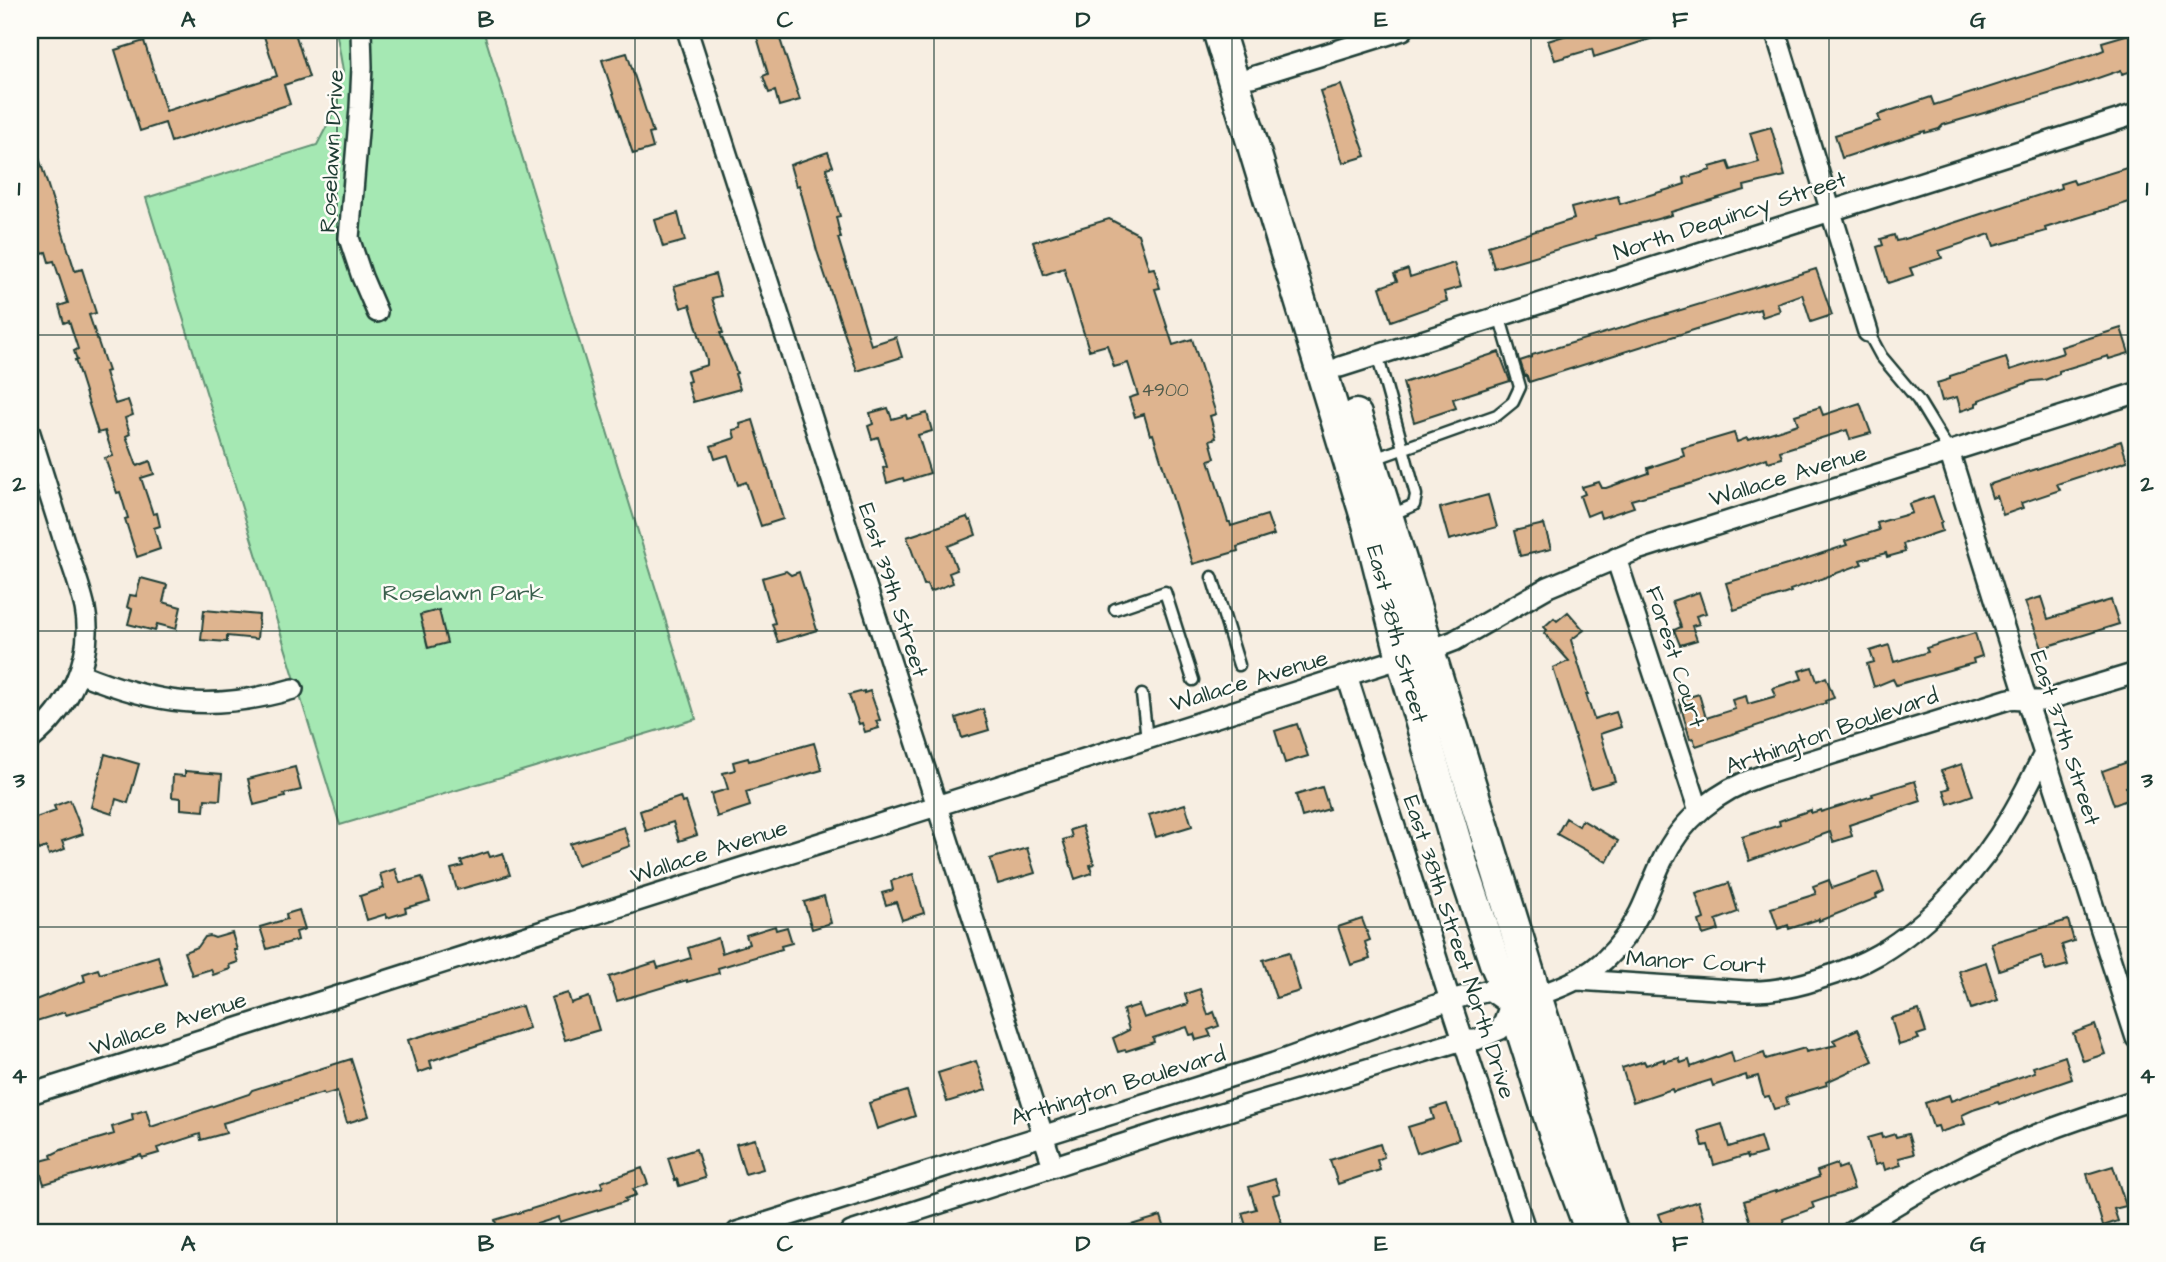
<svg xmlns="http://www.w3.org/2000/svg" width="2166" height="1262" font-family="'Architects Daughter',sans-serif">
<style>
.green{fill:#a5e8b3;stroke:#629274;stroke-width:2}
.building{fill:#deb48f;stroke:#1f3d34;stroke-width:2}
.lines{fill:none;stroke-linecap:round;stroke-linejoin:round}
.service-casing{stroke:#1f3d34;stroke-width:15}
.minor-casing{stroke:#1f3d34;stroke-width:24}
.primary-casing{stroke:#1f3d34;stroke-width:35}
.service{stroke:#fdfcf7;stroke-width:10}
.minor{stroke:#fdfcf7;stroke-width:19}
.primary{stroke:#fdfcf7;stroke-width:30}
.grid{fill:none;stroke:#1f3d34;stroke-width:2;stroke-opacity:0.55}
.labels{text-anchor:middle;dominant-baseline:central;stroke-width:5;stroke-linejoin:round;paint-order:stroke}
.number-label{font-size:19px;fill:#4f5b4b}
.street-label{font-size:23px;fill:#1f3d34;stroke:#fdfcf7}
.park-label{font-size:23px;fill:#3a5f4d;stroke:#fdfcf7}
.neatline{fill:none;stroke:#1f3d34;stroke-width:2.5}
.grid-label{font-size:23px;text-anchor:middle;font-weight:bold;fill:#1f3d34}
</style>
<rect width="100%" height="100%" fill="#f7eee2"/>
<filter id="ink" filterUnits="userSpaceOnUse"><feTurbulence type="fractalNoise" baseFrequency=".0143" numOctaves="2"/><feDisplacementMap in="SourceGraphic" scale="14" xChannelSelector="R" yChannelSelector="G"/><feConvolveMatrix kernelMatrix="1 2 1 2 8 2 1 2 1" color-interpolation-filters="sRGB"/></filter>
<g filter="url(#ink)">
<path class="green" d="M336 30H483L696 719 340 825 146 198 317 145 331 118 343 71Z"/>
<path class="building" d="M262 30H294L309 77 284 85 290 104 171 142 165 123 140 131 115 50 144 41 166 111 277 76Z
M755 30H777L800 100 779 106 775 91 769 93 763 76 768 74Z
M1594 30H1669V33L1594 57 1592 49 1555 60 1548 41 1573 33 1574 36Z
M2136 32V70L2122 74 2121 70 2069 88 1943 125 1939 129 1925 133V131L1842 158 1835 135 1880 121 1878 115 1931 97 1934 105 2094 54 2104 50 2102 42Z
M627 53 653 133 649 134 653 148 633 154 602 60Z
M1341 85 1366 156 1343 163 1320 91Z
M1771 127 1785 176 1744 186 1745 190 1671 212 1672 215 1595 236 1596 238 1494 268 1488 246 1574 219 1571 208 1618 196 1620 204 1673 188 1685 184 1684 178 1711 170 1710 167 1728 162 1731 170 1759 162 1750 133Z
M30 139H33L75 271 82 269 96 313 89 315 108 371 105 372 115 404 128 400 133 415 125 418 130 434 126 436 137 466 150 461 154 474 141 478 153 514 157 513 160 526 154 528 160 549 137 557 125 519 128 518 120 492 117 493 105 458 113 456 105 431 98 433 75 360H77L74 351 78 349 69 321 64 323 59 306 68 303 54 261 49 262 46 252 42 253 30 216Z
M828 152 833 166 826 168 840 216 836 217 841 238H838L871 345 896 337 902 357 857 371 817 251 799 185 796 186 790 165Z
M2136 165V200L2045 228 2046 231 1994 246 1990 234 1939 251 1942 258 1910 268 1913 275 1888 283 1877 247 1883 245 1881 239 1894 235 1896 241 1901 240 2061 188 2060 184 2073 180 2075 184Z
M678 213 685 241 663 247 655 220Z
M1109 219 1138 234 1149 269 1154 268 1160 288 1155 289 1173 345 1192 339 1216 414 1210 416 1216 438 1210 440 1215 458 1209 460 1228 522H1230L1231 526 1267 515 1274 535 1237 547 1238 551 1193 564 1153 434 1150 435 1144 414 1135 417 1129 398 1138 395 1128 363 1114 367 1107 345 1089 350 1064 268 1044 275 1033 242Z
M1454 263 1461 287 1444 292 1447 301 1391 321 1380 287 1397 281 1394 274 1408 269 1410 277Z
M1816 269 1832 315 1811 322 1802 294 1777 303 1780 311 1762 317 1760 309 1529 382 1527 376H1525L1520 361 1532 357V355Z
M715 274 721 296 712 298 723 333H720L737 373 735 374 740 389 693 402 687 382 690 381 687 371 707 365V361L690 305 681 308 674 286Z
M2121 328 2129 353 2109 359 2108 356 2059 371V374L2045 380 2032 381 1979 400V402L1976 403V406L1961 411 1957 397 1942 401 1937 383 1950 379V376L2006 358 2010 370 2063 353 2061 347Z
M1499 352 1510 381 1453 399 1456 408 1414 422 1403 383Z
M1860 403 1871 433 1850 439 1847 430 1780 451 1782 458 1768 462 1767 458 1693 483 1631 500 1634 507 1601 518 1599 511 1587 516 1580 496 1585 494 1582 487 1599 482 1602 488H1606L1649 473 1648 468 1684 456 1682 448 1707 441 1734 433 1737 442 1747 438 1748 440 1798 424 1795 415 1820 407 1823 415Z
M888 408 892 419 906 415 907 419 927 413 932 431 918 435 930 473 904 481 903 478 887 483 883 468 887 467 878 437 872 439 868 426 873 424 870 413Z
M753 420 783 519 761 526 746 482 738 485 728 455 715 459 711 446 735 438 733 430 741 428 740 424Z
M2121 441 2127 461 2057 484 2060 490 2021 503 2023 508 2003 515 1997 496 1992 498 1988 485Z
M1488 495 1497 527 1449 540 1440 508Z
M1933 496 1942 522 1940 523 1942 531 1903 544 1905 552 1887 557 1886 553 1860 560 1862 564 1790 590 1791 592 1785 594 1734 610 1726 583 1787 565 1847 545 1845 541 1879 530 1877 523 1912 513 1909 504Z
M967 517 969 521 971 520 976 535 948 546 957 570 949 573 953 583 930 592 927 584 924 585 907 537Z
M1544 524 1551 549 1520 556 1514 531Z
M786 571 791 575 799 572 817 630 778 642 772 624 775 623 762 578Z
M141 578 167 585 163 602 181 607 176 629 157 624 155 631 128 624 132 609 127 607 130 595 136 596Z
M1699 592 1706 613 1696 616 1699 624 1692 626 1697 640 1680 645 1674 630 1681 627 1672 601Z
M2041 597 2048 619 2111 600 2119 624 2042 648 2025 602Z
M204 610 259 615 257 639 227 636V642L201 640Z
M439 610 447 643 428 648 420 615Z
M1568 612 1584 630 1571 640 1588 694H1586L1594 719 1616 712 1621 727 1600 734 1615 781 1591 788 1553 668 1569 661 1544 633 1547 630 1544 627 1554 618 1557 621Z
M1975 633 1982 656 1973 659 1974 663 1896 685 1893 679 1874 687 1867 664 1874 662 1870 651 1889 645 1894 662 1928 652 1926 648Z
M1812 667 1817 681 1826 677 1834 698 1825 701 1826 703 1696 746 1693 738 1690 739 1679 700 1699 694 1706 718 1735 709 1732 700 1746 696 1748 704 1776 696 1773 688 1802 679 1799 671Z
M864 691V693L870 691 880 720 876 721 879 728 865 732 862 723 859 724 849 695Z
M983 709 989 730 962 738 956 718Z
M1297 724 1308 756 1285 763 1275 731Z
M814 743 822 770 746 792 750 806 717 817 711 794 728 789 723 773 735 770 733 762 748 758 749 761Z
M105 754 139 764 128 803 116 799 112 814 91 807Z
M2136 759V784L2126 787 2130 799 2114 805 2102 771Z
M1962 764 1973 795 1948 804 1944 790 1950 788 1941 771Z
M295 767 301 790 284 794 285 797 254 805 248 779Z
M185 771 222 774 220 800 205 799 204 811 181 809V798L172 797 173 775 185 776Z
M1915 781 1921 801 1849 825 1852 836 1833 842 1830 832 1749 861 1742 837 1780 825 1779 821 1811 810V813L1821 810V812L1873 796 1872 794Z
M1322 787 1329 809 1302 817 1296 795Z
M680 797 682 803 686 802 697 835 679 841 673 822 646 831 640 811Z
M70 800 83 834 62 841 65 849 49 855 46 847 39 850 30 820 56 811 54 806Z
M1185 804 1192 826 1156 837 1149 815Z
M1566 818 1579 826 1582 820 1618 841 1607 862 1557 834Z
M1082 826 1094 864 1090 865 1092 873 1075 879 1063 840 1072 837 1070 830Z
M624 827 630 846 577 865 570 844Z
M1027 848 1035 873 998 884 990 859Z
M488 852 490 857 503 853 510 875 457 890 451 869 463 866 461 861Z
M395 869 400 883 422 877 430 901 405 908 406 912 387 918 386 914 367 920 360 896 384 888 380 874Z
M1877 872 1884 891 1876 895 1877 898 1819 921V919L1789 929 1788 925 1778 929 1771 908 1816 894 1813 886 1829 880 1832 888Z
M913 874 924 913 902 920 896 902 886 905 882 893 893 890 891 881Z
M1729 883 1738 912 1716 920 1719 930 1703 935 1699 921 1704 919 1696 894Z
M824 896 831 923 812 929 804 902Z
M299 910 305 929 296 932 298 940 267 949 260 927 287 919 286 914Z
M1362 919 1370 940 1365 942 1370 959 1351 965 1338 927Z
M2068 920 2074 941 2062 945 2068 965 2046 971 2041 956 1999 970 1991 943Z
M775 926 776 930 787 927 792 943 781 946 782 949 718 968 719 973 687 982V980L617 1001 609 977 656 962 658 968 691 958 688 948 718 938 722 953 749 944 746 935Z
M232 933 237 950H234L238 962 229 965 230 969 213 975 211 969 192 975 184 952 198 947 205 937 210 936 215 938Z
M1289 952 1300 991 1276 998 1263 960Z
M158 956 166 985 66 1015 65 1012 30 1023V1002L85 981 83 974 98 969 100 974Z
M1986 962 1998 1000 1971 1009 1959 971Z
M1200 989 1208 1015 1214 1012 1219 1026 1208 1030 1211 1036 1196 1040 1194 1034 1190 1035 1187 1027 1153 1038 1154 1042 1126 1051 1125 1050 1118 1052 1113 1038 1129 1030 1123 1010 1139 1005 1144 1018 1188 1004 1185 994Z
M568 993 571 1003 589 997 599 1030 565 1040 551 998Z
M522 1006 529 1028 430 1061 432 1068 418 1073 408 1040Z
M1919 1010 1926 1032 1917 1035 1919 1039 1899 1045 1891 1018Z
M2095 1025 2105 1054 2083 1061 2073 1033Z
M1858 1029 1873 1061 1826 1082 1827 1085 1786 1097 1788 1105 1774 1109 1769 1096 1764 1097 1758 1076 1747 1079 1746 1075 1713 1086 1711 1080 1673 1092 1672 1089 1633 1102 1622 1068 1644 1061 1646 1065 1664 1059V1062L1679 1058 1681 1063 1689 1060 1691 1067 1731 1052 1734 1063 1764 1053 1766 1059 1805 1048 1806 1052 1836 1045 1833 1040Z
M2065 1056 2072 1079 1999 1104 1998 1102 1973 1110 1962 1115 1965 1124 1940 1132 1938 1126 1933 1127 1925 1103 1949 1095 1951 1101 1979 1091 2035 1072 2033 1067Z
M351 1059 369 1116 347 1123 337 1091 324 1095 323 1093 223 1123 226 1133 201 1140 200 1134 157 1148 159 1153 142 1158 141 1155 44 1184 37 1162 52 1158 51 1155 61 1150 114 1134 112 1127 133 1120 132 1114 146 1110 151 1127 249 1094 252 1090Z
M976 1061 986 1090 947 1102 938 1073Z
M907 1091 915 1116 877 1129 869 1103Z
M1447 1104 1459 1139 1417 1153 1408 1127 1434 1119 1431 1109Z
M1722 1124 1729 1147 1760 1137 1765 1153 1748 1158 1747 1155 1714 1165 1708 1145 1703 1146 1699 1131Z
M1881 1134 1882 1138 1895 1134 1896 1137 1908 1134 1914 1154 1899 1158 1901 1165 1885 1170 1883 1163 1875 1165 1867 1138Z
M755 1139 763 1169 745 1174 736 1144Z
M1380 1144 1384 1157 1377 1160 1380 1170 1338 1184 1330 1160Z
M696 1149 705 1178 679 1186 677 1179 675 1180 668 1158Z
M1837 1164 1838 1169 1846 1166 1854 1189 1812 1203 1814 1208 1783 1219 1786 1228 1775 1232H1754L1744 1201 1775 1191V1192L1819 1177 1817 1171Z
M2113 1166 2126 1206 2114 1209 2118 1221 2103 1226 2087 1174Z
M642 1168 648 1184 633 1189 636 1195 625 1199 627 1201 560 1222 559 1217 524 1228 525 1232H498L495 1220 603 1187 601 1182Z
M1275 1179 1280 1193 1273 1195 1283 1227 1266 1232H1248L1242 1213 1256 1209 1249 1187Z
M1698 1201 1705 1224 1679 1232H1674L1672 1226 1664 1228 1659 1214Z
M1161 1216 1166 1232H1119L1118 1229Z"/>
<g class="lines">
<defs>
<path id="service" d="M1868 332 1881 356 1918 400 1949 451
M1377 354 1416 495 1414 505 1391 515
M1374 459 1497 415 1513 402 1520 387 1499 315
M1212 577 1239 665
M1115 609 1165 592 1193 680
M1142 695 1147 739"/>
<path id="minor" d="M361 30 362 67 360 108 349 238 362 277 377 312
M687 30 1053 1166
M1775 30 1868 332
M1252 77 1403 30
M1340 367 2136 114
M30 433C41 469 53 505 64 541 71 563 80 585 85 608 95 658 68 710 30 740
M1949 451 2027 701 2136 1038
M1616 558 1699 811
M1428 651 1454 641 1548 587 1637 550 2136 393
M79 673C157 705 212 712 293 689
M1347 676 1450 1000 1526 1232
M1578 980 1746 991C1771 992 1795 987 1819 979 1839 973 1860 965 1879 954 1930 924 1982 867 2011 816 2023 796 2033 775 2044 754
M1527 999C1568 986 1598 974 1624 938 1643 913 1649 888 1662 861 1681 820 1718 790 1761 776L2009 699C2021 697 2030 702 2043 701L2136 673
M30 1094 1402 658
M737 1232 1274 1063 1450 1000 1489 990 1510 1005
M851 1232 1185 1124 1463 1040H1476L1501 1029 1510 1005
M1851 1232C1889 1209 1927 1185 1967 1165 2022 1138 2078 1119 2136 1100"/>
<g id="primary">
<path id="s1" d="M1218 30 1368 524 1402 658 1464 870 1495 963 1513 1004 1553 1129 1591 1232"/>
<path d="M1356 415 1536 996 1612 1232"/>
</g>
</defs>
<use href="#service" class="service-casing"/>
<use href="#minor" class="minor-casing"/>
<use href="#primary" class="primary-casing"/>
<use href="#service" class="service"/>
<use href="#minor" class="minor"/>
<use href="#primary" class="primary"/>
</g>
</g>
<path class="grid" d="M337 30V1232M635 30V1232M934 30V1232M1232 30V1232M1531 30V1232M1829 30V1232M30 335H2136M30 631H2136M30 927H2136"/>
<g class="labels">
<g class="number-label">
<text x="1165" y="390">4900</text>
</g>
<g class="street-label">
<text transform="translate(332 151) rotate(-87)">Roselawn Drive</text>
<text transform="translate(1730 216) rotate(-18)">North Dequincy Street</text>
<text transform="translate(1788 476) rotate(-17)">Wallace Avenue</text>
<text transform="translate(893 590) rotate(72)">East 39th Street</text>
<text stroke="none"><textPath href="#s1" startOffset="630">East 38th Street</textPath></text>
<text transform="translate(1675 657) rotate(72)">Forest Court</text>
<text transform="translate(1249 681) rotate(-17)">Wallace Avenue</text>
<text transform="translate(1832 731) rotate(-19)">Arthington Boulevard</text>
<text transform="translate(2065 738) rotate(72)">East 37th Street</text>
<text transform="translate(709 852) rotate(-18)">Wallace Avenue</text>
<text transform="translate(1459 947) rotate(72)">East 38th Street North Drive</text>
<text transform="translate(1696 962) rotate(3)">Manor Court</text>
<text transform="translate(168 1024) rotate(-18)">Wallace Avenue</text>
<text transform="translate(1118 1086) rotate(-17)">Arthington Boulevard</text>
</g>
<g class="park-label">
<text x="463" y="593">Roselawn Park</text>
</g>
</g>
<rect width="2166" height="1262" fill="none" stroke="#fdfcf7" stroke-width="77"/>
<rect x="38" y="38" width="2090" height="1186" class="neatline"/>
<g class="grid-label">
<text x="188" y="27">A</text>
<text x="486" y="27">B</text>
<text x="785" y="27">C</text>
<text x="1083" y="27">D</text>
<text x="1381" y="27">E</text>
<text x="1680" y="27">F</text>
<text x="1978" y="27">G</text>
<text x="19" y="195">1</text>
<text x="2147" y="195">1</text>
<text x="19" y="491">2</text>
<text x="2147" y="491">2</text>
<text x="19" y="787">3</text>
<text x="2147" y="787">3</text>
<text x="19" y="1083">4</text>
<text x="2147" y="1083">4</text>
<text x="188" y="1251">A</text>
<text x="486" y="1251">B</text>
<text x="785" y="1251">C</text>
<text x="1083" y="1251">D</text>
<text x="1381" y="1251">E</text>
<text x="1680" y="1251">F</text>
<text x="1978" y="1251">G</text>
</g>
</svg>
